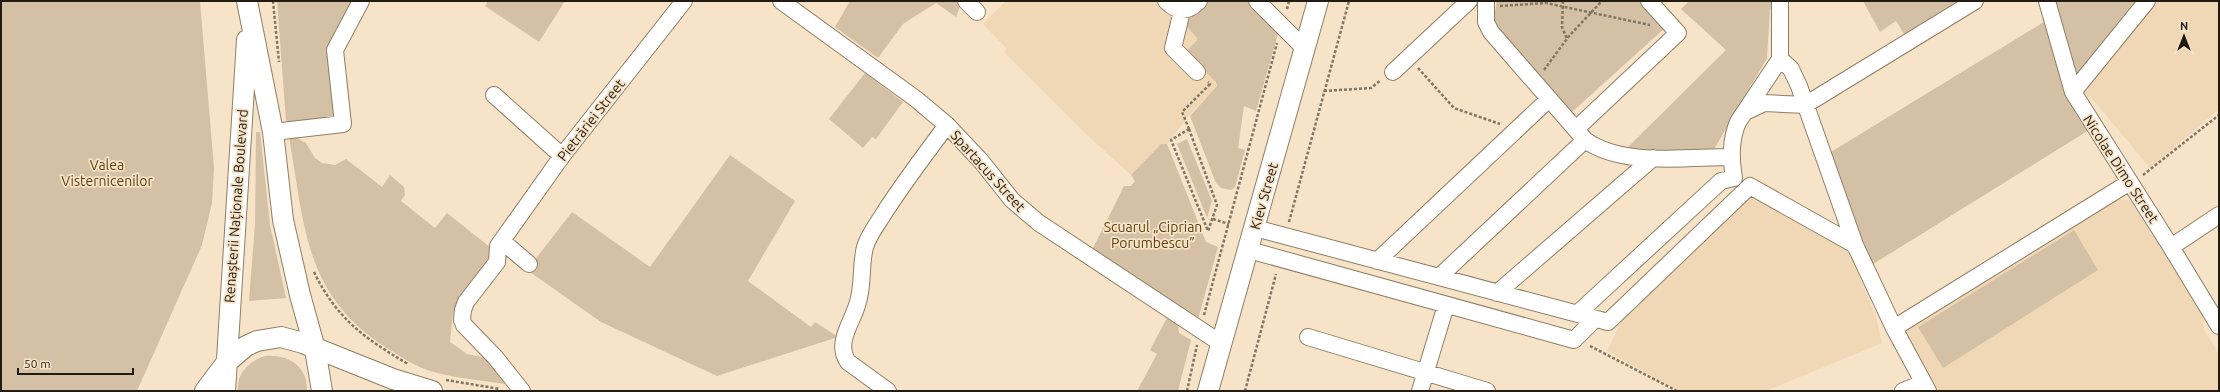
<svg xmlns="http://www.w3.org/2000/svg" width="2220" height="392" font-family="Ubuntu,sans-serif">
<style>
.built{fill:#f0d8b6}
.green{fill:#d4c0a4}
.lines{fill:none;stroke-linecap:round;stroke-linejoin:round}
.minor-casing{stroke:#8f7e64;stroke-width:18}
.major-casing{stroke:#8f7e64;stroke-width:22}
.path{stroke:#827563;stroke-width:2.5;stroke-dasharray:3 2;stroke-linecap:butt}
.minor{stroke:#fff;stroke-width:16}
.major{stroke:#fff;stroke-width:20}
.labels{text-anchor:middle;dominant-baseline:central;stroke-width:3.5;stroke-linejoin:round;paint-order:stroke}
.street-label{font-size:14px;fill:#221b11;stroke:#f7e3c7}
.park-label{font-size:14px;fill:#5e4212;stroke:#f7e3c7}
</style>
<rect width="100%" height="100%" fill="#f7e3c7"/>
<path class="built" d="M1006 1H1161L1199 39 1217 86 1191 113 1167 144H1161L1131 175 1087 135 1004 52 1007 49 983 24Z
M2153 1H2219V109L2150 168 2095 102 2083 92Z
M1751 195 1847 247 1876 317 1882 343 1766 391H1679L1607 351 1621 322 1636 302Z
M2116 199 2129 200 2133 204 2203 314 2204 330 2219 354V391H1934L1900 331Z"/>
<path class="green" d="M1 1H200L214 168 212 203 202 245 137 391H1Z
M277 1H353L329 48 336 118 292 123 286 121Z
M488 1H565L539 42 485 6Z
M850 1H958L961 4 956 17 936 3 903 24 878 58 835 27Z
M1205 1H1248L1278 34 1256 111 1244 106 1238 148 1245 150 1235 187 1231 190 1221 188 1216 183 1190 116 1217 86 1216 82 1186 52 1198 39 1186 26C1189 15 1197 9 1205 1Z
M1497 1H1640L1665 28 1572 112 1491 29Z
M1689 1H1784L1770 9 1767 58 1713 151H1624L1726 50 1681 9Z
M1863 1H1964L1906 37 1896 21 1880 32Z
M2056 1H2142L2080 75 2074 74Z
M2047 20 2089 130 1870 266 1826 155Z
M865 73 903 102 876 139 872 137 863 148 829 119Z
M256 132H260L270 225 286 298 249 301 255 224Z
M292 135 306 143 315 158 322 163 335 165 346 159 382 187 390 175 404 187 405 195 401 201 435 228 447 213 496 252 453 313 450 342 467 354 487 358 505 384C479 380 452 378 427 370 413 365 400 356 387 348 308 298 305 234 291 149L289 136Z
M1187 139 1212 201 1207 218 1177 144Z
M1161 144H1167L1206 242 1218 247 1197 323 1092 250 1124 186H1131L1135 181 1131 175Z
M730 155 795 201 748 281 811 327 815 322 838 337 717 376 601 322 527 270 572 212 650 267Z
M2074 230 2098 270 1943 368 1918 327Z
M1167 318 1178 325 1179 333 1191 340 1178 391H1137L1157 354 1150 350Z
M265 356C288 354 308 366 307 391H238C236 373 250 361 265 356Z"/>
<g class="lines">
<defs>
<path id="minor" d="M781 1 916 99 947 125 981 161 1012 200 1039 223 1222 344
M966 1 977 12
M1166 1C1178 13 1187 13 1199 1
M1257 1 1305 49
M1486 1V22L1491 32 1585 140C1622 167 1687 157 1731 157
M2047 1 2073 92 2171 247 2219 326
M1182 11 1173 48 1197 72
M1780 59 1791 69 1799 86 1855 245 1894 328
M1393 72 1469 1
M2073 92 2147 1
M494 95 562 156
M1747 111 1764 103 1805 105 1975 1
M1576 129 1678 33 1649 1
M273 132 343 124 335 50 361 1
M1255 228 1608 322 1750 186 1855 245
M502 241 529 264
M2171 247 2219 215
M1249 250 1574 340 1595 319
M1377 261 1549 99
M1439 277 1585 140
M1497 293 1653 158
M1577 314 1721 181 1734 178C1731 159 1730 141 1738 122L1780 59V1
M1308 337 1487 391
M522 391 495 357 464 325 462 320 463 310 466 302 497 262 498 246 562 156 684 1
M888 391 848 362C835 343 852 323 857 305 864 286 860 266 865 247 869 234 879 222 886 210 905 181 926 153 947 125
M1420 391 1446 305
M1903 391 1923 383
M1928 391 1894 328 2130 182"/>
<path id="major" d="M247 1 273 132 283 220 300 295 315 349 322 391
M205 391 226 363 246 346 257 341 281 337 303 343 393 379 432 391
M225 391 247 40
M1208 391 1318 1"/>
</defs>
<use href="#minor" class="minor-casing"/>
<use href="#major" class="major-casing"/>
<path class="path" d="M273 1 279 62
M1563 1 1562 27 1567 39
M1500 6 1546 3 1650 25
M1287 9 1289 1
M1418 68 1454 108 1500 124
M1544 70 1569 36 1602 1
M1324 91 1371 88 1381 80
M1189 129 1217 205 1208 231 1171 140Z
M1189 129 1182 112 1210 84 1208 82
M2143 175 2219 115
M1213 219 1229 224
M1289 222 1349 1
M314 272C337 319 364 338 408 364
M1204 315 1277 43
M1590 346 1677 391
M446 380 500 389
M1187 391 1197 345
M1245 391 1276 274"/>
<use href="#minor" class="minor"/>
<use href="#major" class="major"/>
</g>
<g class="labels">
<g class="street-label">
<text transform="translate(591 120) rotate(-52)">Pietrăriei Street</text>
<text transform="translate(2121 169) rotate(57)">Nicolae Dimo Street</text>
<text transform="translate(988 171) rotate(48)">Spartacus Street</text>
<text transform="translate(1264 196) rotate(-74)">Kiev Street</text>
<text transform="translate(236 206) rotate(-86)">Renașterii Naționale Boulevard</text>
</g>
<g class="park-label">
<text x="107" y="165">Valea<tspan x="107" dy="16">Visternicenilor</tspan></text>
<text x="1153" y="227">Scuarul „Ciprian<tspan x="1153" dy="16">Porumbescu”</tspan></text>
</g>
</g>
<rect width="2220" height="392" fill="none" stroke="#221b11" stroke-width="4"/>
<g transform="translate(2184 36)" stroke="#f7e3c7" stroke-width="3" paint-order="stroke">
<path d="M0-3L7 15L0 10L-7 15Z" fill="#221b11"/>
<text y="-6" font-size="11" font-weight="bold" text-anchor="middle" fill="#221b11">N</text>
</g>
<path d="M18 368v6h115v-6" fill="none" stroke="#221b11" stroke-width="2"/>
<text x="24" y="368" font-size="12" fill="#221b11" stroke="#f7e3c7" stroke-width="3" paint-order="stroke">50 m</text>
</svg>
